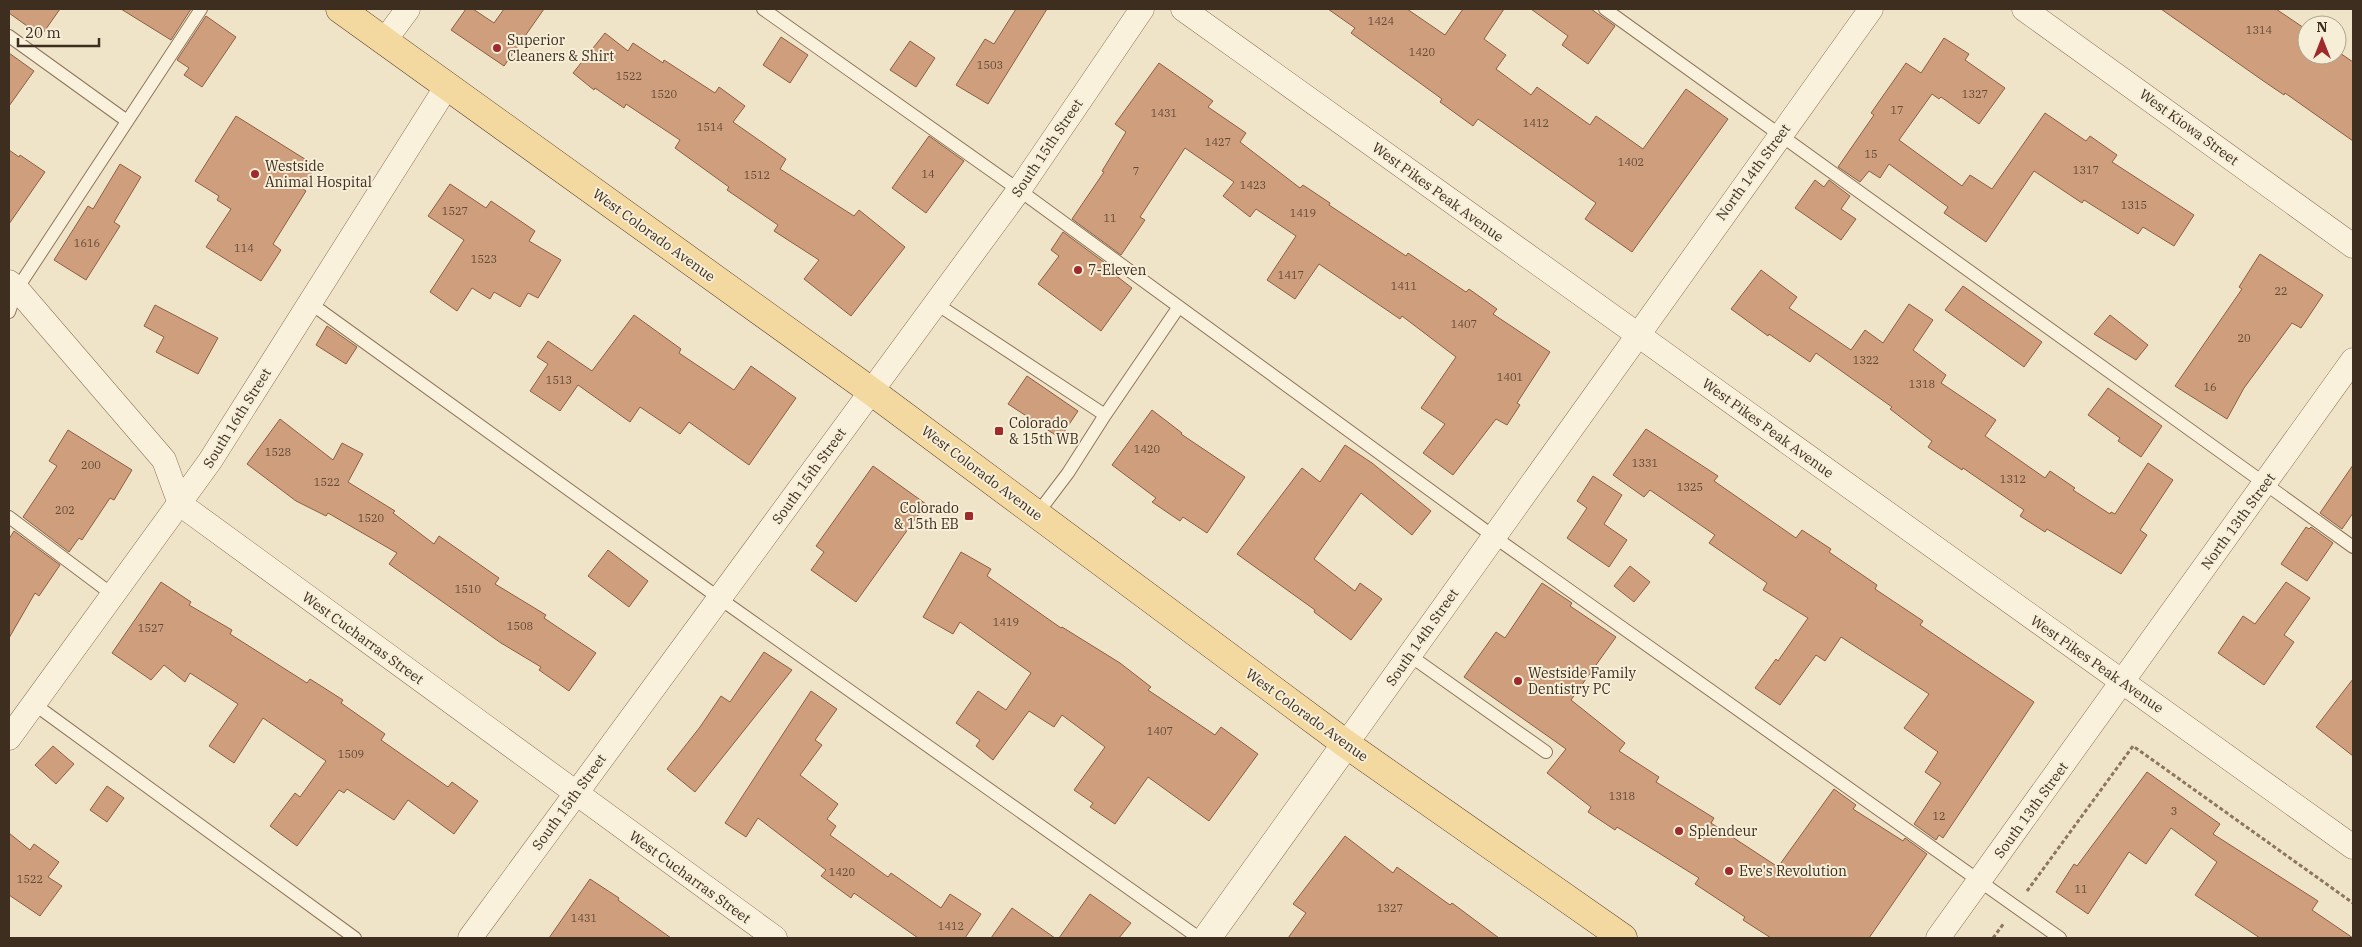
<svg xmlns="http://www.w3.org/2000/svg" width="2362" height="947" font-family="'IBM Plex Serif',serif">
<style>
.building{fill:#cf9f7d;stroke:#8d5f41}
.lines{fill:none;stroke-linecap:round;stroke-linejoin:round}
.service-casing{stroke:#8d765c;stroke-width:14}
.minor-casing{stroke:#8d765c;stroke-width:25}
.tertiary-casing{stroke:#8d765c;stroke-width:29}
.primary-casing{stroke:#5b4430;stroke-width:29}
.path{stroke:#8d765c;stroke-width:3;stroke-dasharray:4 2.5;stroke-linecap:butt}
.service{stroke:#faf1dc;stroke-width:12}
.minor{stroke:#faf1dc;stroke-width:24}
.tertiary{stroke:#faf1dc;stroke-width:28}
.primary{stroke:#f3d9a0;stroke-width:28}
.poi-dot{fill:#9e2a2b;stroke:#f7eed8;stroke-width:2}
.labels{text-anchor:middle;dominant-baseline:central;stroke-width:4;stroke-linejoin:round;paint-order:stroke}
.number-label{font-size:11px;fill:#624a37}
.poi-label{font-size:14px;fill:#3d2e20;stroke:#f7eed8;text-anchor:start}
.street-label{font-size:14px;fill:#3d2e20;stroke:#f7eed8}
</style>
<rect width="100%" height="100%" fill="#f0e4c8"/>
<path class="building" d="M9 9H60L41 36 9 13Z
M121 9H191L171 40Z
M466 9H473L494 23 504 9H544L504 66 451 30Z
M1016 9H1047L988 104 956 85 985 39 994 44Z
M1328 9H1407L1445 35 1463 9H1504L1484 39 1506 55 1496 69 1531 95 1537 87 1590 125 1596 116 1643 149 1686 89 1728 119 1632 252 1585 219 1596 203 1478 119 1473 126 1440 102 1442 99 1351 33 1355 28Z
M1531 9H1591L1615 26 1588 64 1562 45 1568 36Z
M2161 9H2276L2307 30V55H2337V51L2353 62V141L2285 93 2284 95 2262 80Z
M206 16 236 37 202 87 184 75 189 68 177 60Z
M605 33 628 51 633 43 663 63 664 60 715 93 719 87 745 106 733 122 786 159 780 169 854 216 859 210 905 247 851 316 804 279 819 260 774 231 778 225 727 190 729 187 675 148 680 140 626 104 624 108 595 88 594 90 573 73Z
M781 37 808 55 790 83 763 65Z
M1944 38 1969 54 1965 60 2005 88 1979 124 1941 97 1939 99 1932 94 1899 140 1962 186 1970 175 1992 189 2045 113 2086 141 2090 136 2117 155 2112 162 2194 215 2174 246 2143 227 2138 234 2084 200 2082 203 2034 171 1986 242 1944 213 1948 207 1889 164 1880 178 1869 171 1860 182 1838 167 1874 115 1871 113 1906 63 1921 73Z
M910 41 935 58 916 87 890 70Z
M9 53 34 71 9 106Z
M1159 63 1213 101 1208 107 1246 133 1240 142 1300 188 1303 185 1330 203 1329 205 1406 256 1408 253 1466 292 1469 289 1497 309 1493 314 1550 352 1517 403 1520 405 1507 425 1496 419 1453 475 1423 453 1445 424 1421 408 1456 357 1402 316 1400 319 1319 264 1295 299 1267 280 1296 236 1256 209 1250 217 1223 196 1234 182 1185 148 1140 217 1145 220 1121 255 1072 219 1104 172 1102 171 1126 132 1115 124Z
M236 116 316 166 302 188 306 191 273 244 281 250 261 281 206 247 231 209 217 200 219 196 195 181Z
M929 136 964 161 926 213 892 188Z
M9 150 19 157 20 155 45 172 9 224Z
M120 164 141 177 114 222 120 226 86 280 54 260 88 206 93 209Z
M1815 180 1824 187 1829 180 1850 196 1841 209 1856 219 1841 240 1795 208Z
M450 184 486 208 491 201 535 231 529 241 561 260 538 298 528 293 520 307 494 292 490 299 472 288 457 311 430 292 464 240 428 216Z
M1063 232 1112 268 1110 271 1132 288 1101 331 1038 284 1059 256 1051 250Z
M2260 254 2323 295 2301 328 2292 323 2244 388 2227 419 2175 386 2242 289 2239 287Z
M1761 270 1797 297 1789 308 1851 350 1865 330 1883 343 1909 304 1933 320 1913 350 1946 375 1941 383 1996 420 1985 436 2045 478 2050 471 2075 488 2073 490 2110 514 2111 512 2115 514 2148 463 2173 480 2140 530 2147 535 2121 574 2047 529 2045 532 2020 516 2024 510 1963 468 1962 470 1928 447 1932 441 1890 409 1892 407 1816 353 1810 362 1769 334 1768 336 1731 309Z
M1963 286 2042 342 2024 367 1945 310Z
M155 305 218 338 198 374 156 352 164 337 144 326Z
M634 315 681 349 679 353 734 390 751 366 796 398 749 465 689 422 680 434 640 407 630 422 578 385 560 411 530 391 548 364 537 357 548 341 592 371Z
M2110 315 2148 345 2136 360 2094 334Z
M327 326 357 347 346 364 316 345Z
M1027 376 1078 411 1060 438 1008 404Z
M2108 388 2162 426 2141 457 2118 441 2120 438 2088 415Z
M1152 410 1182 433 1181 434 1245 477 1207 533 1183 517 1180 521 1152 502 1156 498 1112 465Z
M280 419 333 460 342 443 363 454 348 482 395 511 393 513 434 544 439 536 499 578 495 584 546 615 544 618 596 653 569 691 539 670 541 667 501 643 389 564 397 553 328 513 326 516 296 501 247 464Z
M1646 429 1718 476 1714 481 1796 538 1802 530 1831 549 1829 552 1877 585 1875 589 1923 621 1920 625 2034 702 1943 838 1939 835 1936 840 1914 824 1941 783 1925 772 1938 752 1904 728 1929 694 1841 637 1825 661 1816 655 1780 705 1755 688 1776 659 1778 661 1808 618 1763 590 1767 583 1709 543 1715 535 1650 490 1644 497 1613 475Z
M68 430 132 470 114 500 110 498 82 540 79 538 69 552 23 517 57 466 49 461Z
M1345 445 1372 463 1431 511 1412 535 1361 493 1314 559 1355 591 1360 583 1382 599 1351 640 1314 612 1315 610 1237 554 1302 468 1320 482Z
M2353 465V513L2342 529 2320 513Z
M873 466 926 504 856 602 811 570 824 552 816 546Z
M1593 476 1622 495 1604 524 1627 540 1609 567 1567 538 1587 508 1577 501Z
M2306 527 2309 529 2311 527 2333 543 2307 581 2281 564Z
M14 531 60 565 39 596 35 593 9 638V539Z
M608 550 648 581 629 607 588 576Z
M961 552 991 569 987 576 1061 628 1062 627 1120 663 1151 687 1148 690 1215 735 1221 727 1258 754 1209 821 1148 777 1115 824 1090 807 1093 803 1074 790 1105 747 1062 715 1054 727 1029 711 993 760 976 746 980 740 956 723 978 691 1006 710 1031 673 960 622 953 634 923 617Z
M1630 566 1650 582 1634 602 1614 586Z
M161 582 191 602 189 605 232 630 230 634 307 683 310 679 343 700 341 703 385 734 381 740 448 787 452 782 478 801 454 834 408 800 394 820 347 789 344 793 339 790 297 846 270 826 295 793 300 797 326 761 263 718 234 763 209 746 238 704 190 673 185 682 164 665 151 680 112 653Z
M2286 582 2310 598 2284 635 2294 642 2264 685 2218 653 2243 616 2255 624Z
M1542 583 1572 603 1570 606 1616 637 1571 700 1625 743 1619 751 1659 777 1656 782 1714 818 1711 823 1778 867 1834 789 1856 805 1853 809 1903 841 1905 838 1927 854 1869 938H1771L1743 920 1745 917 1695 884 1699 878 1617 827 1615 830 1588 812 1591 807 1547 773 1566 749 1464 677 1496 632 1505 638Z
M764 652 792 670 695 792 667 769 700 727 721 696 730 702Z
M2353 679V756L2316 727Z
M811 691 837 709 815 740 822 745 800 775 838 804 827 819 836 826 830 835 888 877 891 873 941 908 950 894 981 914 965 938H918L854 893 851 898 821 876 826 870 758 818 746 837 725 823Z
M53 746 74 764 56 784 35 765Z
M2147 772 2220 824 2213 834 2318 901 2312 910 2353 938H2260L2195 895 2217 862 2171 828 2146 864 2129 852 2088 914 2056 892 2074 864 2077 866Z
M107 786 124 798 107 822 90 810Z
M9 833 30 850 34 844 59 862 48 877 62 886 40 916 9 895Z
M1345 836 1393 873 1397 867 1450 905 1452 903 1499 938H1288L1306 913 1293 904Z
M590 879 619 898 618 900 671 938H549Z
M1090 894 1131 923 1119 938H1059Z
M1012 908 1055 938H991Z"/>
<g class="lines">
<defs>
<path id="service" d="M763 9 1019 190 1493 536 2060 938
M1605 9 2353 547
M9 36 127 121
M310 303 719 598 1199 938
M935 303 1105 415 1068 473 1037 514
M9 312 17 289 201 9
M1105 415 1178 308
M9 517 113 595
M1409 655 1546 752
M34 704 355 938"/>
<path id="minor" d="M1183 9 2353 847
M2024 9 2353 246
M385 40 408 9
M9 282 17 289 164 460 180 504 775 938
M9 738 210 461 447 86
M1346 744 1871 9
M470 938 1019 190 1142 9
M1938 938 2353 360"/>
<path id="tertiary" d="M1207 938 1346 744"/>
<path id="primary" d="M340 9 871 391 1346 744 1623 938"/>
</defs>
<use href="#service" class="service-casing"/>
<use href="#minor" class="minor-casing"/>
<use href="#tertiary" class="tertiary-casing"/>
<use href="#primary" class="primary-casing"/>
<path class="path" d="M2027 891 2133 746 2353 903
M1993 938 2004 923"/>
<use href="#service" class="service"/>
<use href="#minor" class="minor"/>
<use href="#tertiary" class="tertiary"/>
<use href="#primary" class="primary"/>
</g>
<g class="poi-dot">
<circle cx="497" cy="48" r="5"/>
<circle cx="255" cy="174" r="5"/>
<circle cx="1078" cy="270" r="5"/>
<rect x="994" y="426" width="10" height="10" rx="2.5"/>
<rect x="964" y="511" width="10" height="10" rx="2.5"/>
<circle cx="1518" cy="681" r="5"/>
<circle cx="1679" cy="831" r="5"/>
<circle cx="1729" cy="871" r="5"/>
</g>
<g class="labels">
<g class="number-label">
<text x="1381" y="21">1424</text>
<text x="2259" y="30">1314</text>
<text x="1422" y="52">1420</text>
<text x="990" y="65">1503</text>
<text x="629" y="76">1522</text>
<text x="664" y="94">1520</text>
<text x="1975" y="94">1327</text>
<text x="1897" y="110">17</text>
<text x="1164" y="113">1431</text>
<text x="1536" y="123">1412</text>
<text x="710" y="127">1514</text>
<text x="1218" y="142">1427</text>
<text x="1871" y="154">15</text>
<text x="1631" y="162">1402</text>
<text x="2086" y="170">1317</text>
<text x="1136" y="171">7</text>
<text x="928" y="174">14</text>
<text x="757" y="175">1512</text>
<text x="1253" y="185">1423</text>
<text x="2134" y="205">1315</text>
<text x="455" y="211">1527</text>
<text x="1303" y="213">1419</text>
<text x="1110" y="218">11</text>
<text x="87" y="243">1616</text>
<text x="244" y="248">114</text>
<text x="484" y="259">1523</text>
<text x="1291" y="275">1417</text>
<text x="1404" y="286">1411</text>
<text x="2281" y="291">22</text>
<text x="1464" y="324">1407</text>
<text x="2244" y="338">20</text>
<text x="1866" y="360">1322</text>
<text x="1510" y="377">1401</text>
<text x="559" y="380">1513</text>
<text x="1922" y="384">1318</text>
<text x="2210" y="387">16</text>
<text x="1147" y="449">1420</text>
<text x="278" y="452">1528</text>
<text x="1645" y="463">1331</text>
<text x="91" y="465">200</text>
<text x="2013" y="479">1312</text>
<text x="327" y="482">1522</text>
<text x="1690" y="487">1325</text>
<text x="65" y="510">202</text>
<text x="371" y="518">1520</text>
<text x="468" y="589">1510</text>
<text x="1006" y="622">1419</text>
<text x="520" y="626">1508</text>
<text x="151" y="628">1527</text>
<text x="1160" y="731">1407</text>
<text x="351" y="754">1509</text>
<text x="1622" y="796">1318</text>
<text x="2174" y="811">3</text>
<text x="1939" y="816">12</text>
<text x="842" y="872">1420</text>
<text x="30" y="879">1522</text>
<text x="2081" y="889">11</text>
<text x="1390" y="908">1327</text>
<text x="584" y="918">1431</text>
<text x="951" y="926">1412</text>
</g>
<g class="poi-label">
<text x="507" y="40">Superior<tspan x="507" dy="16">Cleaners &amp; Shirt</tspan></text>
<text x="265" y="166">Westside<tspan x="265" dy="16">Animal Hospital</tspan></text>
<text x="1088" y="270">7-Eleven</text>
<text x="1009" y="423">Colorado<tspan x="1009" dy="16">&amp; 15th WB</tspan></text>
<text x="959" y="508" text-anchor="end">Colorado<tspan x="959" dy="16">&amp; 15th EB</tspan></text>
<text x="1528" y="673">Westside Family<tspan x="1528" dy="16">Dentistry PC</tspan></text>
<text x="1689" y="831">Splendeur</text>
<text x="1739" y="871">Eve's Revolution</text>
</g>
<g class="street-label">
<text transform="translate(2189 127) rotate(36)">West Kiowa Street</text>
<text transform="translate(1047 148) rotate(-56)">South 15th Street</text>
<text transform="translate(1753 172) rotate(-54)">North 14th Street</text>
<text transform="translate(1438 192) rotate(36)">West Pikes Peak Avenue</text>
<text transform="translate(654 235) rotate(36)">West Colorado Avenue</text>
<text transform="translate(237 418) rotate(-58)">South 16th Street</text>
<text transform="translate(1768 428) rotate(36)">West Pikes Peak Avenue</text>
<text transform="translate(982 473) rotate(37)">West Colorado Avenue</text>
<text transform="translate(809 476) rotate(-54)">South 15th Street</text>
<text transform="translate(2238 521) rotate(-54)">North 13th Street</text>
<text transform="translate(1422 637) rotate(-55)">South 14th Street</text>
<text transform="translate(363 638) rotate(36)">West Cucharras Street</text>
<text transform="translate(2097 664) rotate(35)">West Pikes Peak Avenue</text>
<text transform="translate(1307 715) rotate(36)">West Colorado Avenue</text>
<text transform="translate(569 802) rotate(-54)">South 15th Street</text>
<text transform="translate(2031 810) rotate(-54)">South 13th Street</text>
<text transform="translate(690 877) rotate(36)">West Cucharras Street</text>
</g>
</g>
<rect width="2362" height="947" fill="none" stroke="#3d2e20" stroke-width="20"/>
<g transform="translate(2322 40)"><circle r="24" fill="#f7eed8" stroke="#ada18e"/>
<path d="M0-4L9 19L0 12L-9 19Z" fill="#9e2a2b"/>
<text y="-8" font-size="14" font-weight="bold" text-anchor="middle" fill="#3d2e20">N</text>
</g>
<path d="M18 38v8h81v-8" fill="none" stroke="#3d2e20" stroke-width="2.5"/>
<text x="25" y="38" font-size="15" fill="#3d2e20" stroke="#f7eed8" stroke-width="4" paint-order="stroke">20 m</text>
</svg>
